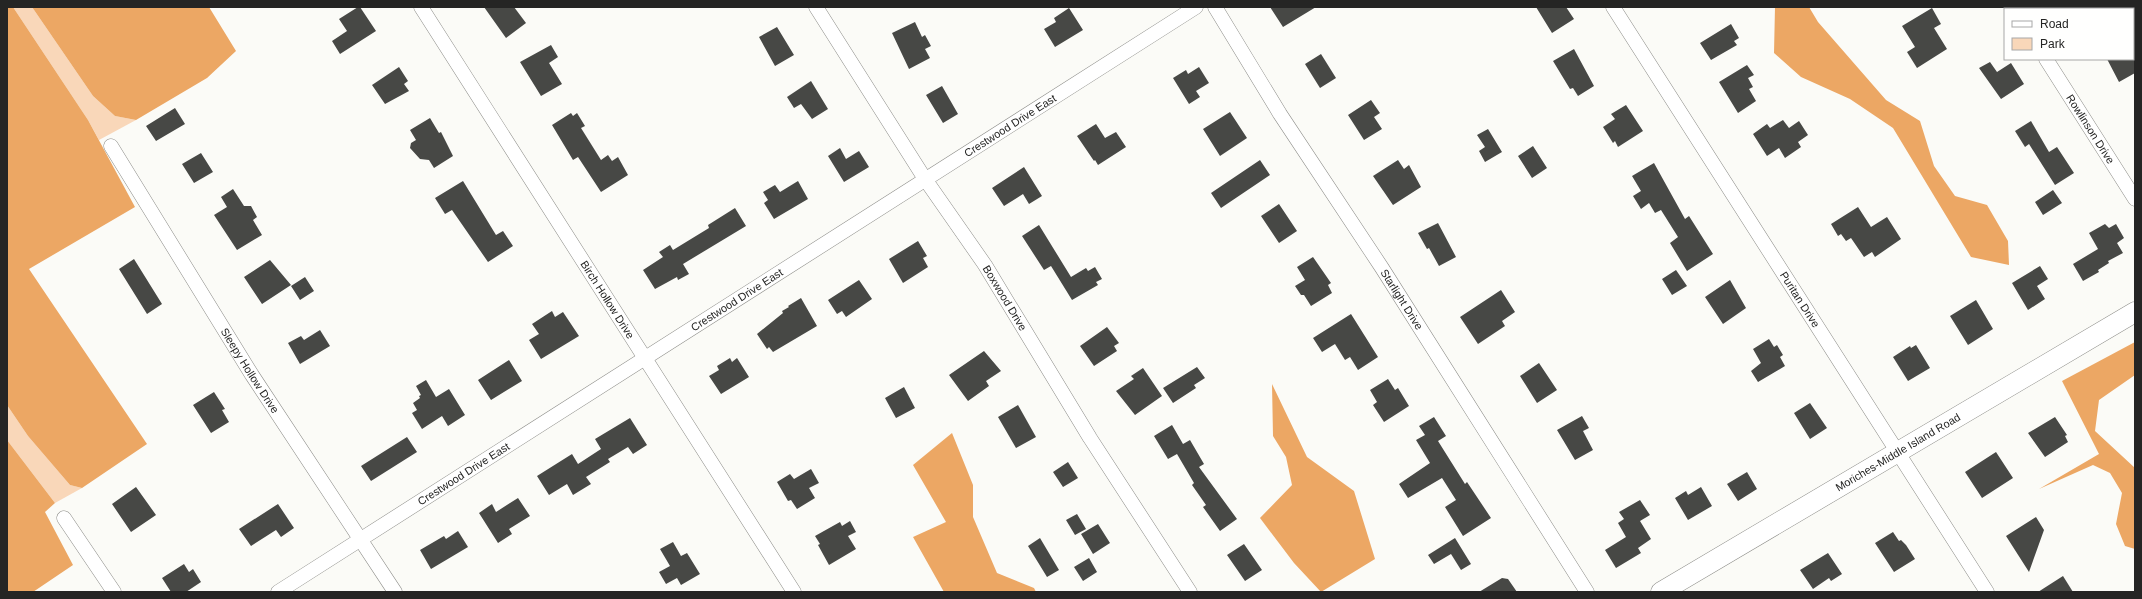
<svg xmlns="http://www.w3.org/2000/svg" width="2142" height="599" font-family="Arial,sans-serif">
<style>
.green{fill:#f9d7b9}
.forest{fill:#eca764}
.building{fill:#474845}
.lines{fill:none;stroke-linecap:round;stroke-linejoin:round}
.street-casing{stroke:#8d8d89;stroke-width:15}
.secondary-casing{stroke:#8d8d89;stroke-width:21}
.street{stroke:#fff;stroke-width:14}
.secondary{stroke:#fff;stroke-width:20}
.labels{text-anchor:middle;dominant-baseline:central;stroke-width:4;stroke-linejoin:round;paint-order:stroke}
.street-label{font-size:11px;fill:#252524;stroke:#fffffe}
</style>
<rect width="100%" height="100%" fill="#fbfbf7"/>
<path class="green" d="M13 7H32L93 96 115 116 136 120 99 140 88 120Z
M7 405 28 436 70 485 82 488 55 503 7 440Z"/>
<path class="forest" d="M7 7H13L88 120 135 207 29 269 147 444 82 488 70 485 28 436 7 405Z
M32 7H209L236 51 207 78 136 120 115 116 93 96Z
M1775 7H1809L1818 22 1886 100 1920 121 1934 166 1955 196 1987 205 2008 241 2009 265 1971 257 1893 128 1850 99 1801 77 1774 53Z
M2135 342V375L2099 400 2095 431 2135 468V549L2125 546 2116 524 2122 493 2110 473 2093 465 2039 489 2099 454 2062 381Z
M1272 384 1307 457 1354 491 1375 559 1321 592 1294 563 1260 518 1292 485 1286 457 1273 436Z
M952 433 973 485V517L997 573 1034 588 1036 592H944L913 537 946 522 913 465Z
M7 440 55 503 45 512 73 565 33 592H7Z"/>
<path class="building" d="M358 7H360L376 31 340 54 332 41 347 31 339 19Z
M484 7H514L526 23 506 38Z
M1270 7H1316L1283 27Z
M1536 7H1566L1574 19 1552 33Z
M1069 8 1083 30 1055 47 1044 29 1056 22 1054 18Z
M1932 8 1941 24 1934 28 1947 49 1917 68 1907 52 1915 47 1902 26Z
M915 22 922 37 925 35 931 46 925 49 930 58 909 69 892 33Z
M1731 24 1739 38 1734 41 1737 45 1711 60 1700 43Z
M777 27 794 55 775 66 759 37Z
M551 45 558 57 549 63 562 84 541 96 520 62Z
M1574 49 1594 86 1578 96 1573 88 1570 89 1553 61Z
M1321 54 1336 78 1320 88 1305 64Z
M2107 59H2135V73L2119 82Z
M1990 62 1997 72 2011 63 2024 84 2001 99 1979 68Z
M1747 65 1754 75 1748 78 1753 87 1749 89 1756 101 1738 113 1719 82Z
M399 67 408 81 404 84 409 91 385 104 372 85Z
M1199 67 1209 83 1196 91 1200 97 1189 104 1173 78 1186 70 1188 74Z
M811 81 828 109 812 119 801 104 794 108 787 97Z
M942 86 958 114 943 123 926 95Z
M1371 100 1380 113 1374 117 1382 129 1364 140 1348 115Z
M1626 105 1643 131 1618 147 1615 141 1613 143 1603 127 1615 119 1611 114Z
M175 108 185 124 156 141 146 126Z
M1230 112 1247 138 1220 156 1203 129Z
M571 113 573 116 577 113 585 126 581 128 601 160 608 155 612 161 618 157 628 175 601 192 578 157 573 160 552 125Z
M430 118 439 133 441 132 453 156 434 168 429 160 420 159 410 148 411 143 416 140 410 130Z
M1783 120 1789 128 1799 121 1808 135 1798 142 1801 147 1785 158 1779 148 1767 156 1753 134 1767 124 1770 128Z
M2031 121 2049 152 2057 147 2074 173 2055 185 2029 144 2025 147 2015 131Z
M1096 124 1105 138 1116 132 1126 147 1098 165 1095 160 1094 161 1077 136Z
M1488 129 1502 152 1485 162 1479 151 1485 147 1477 135Z
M1533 146 1547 168 1532 178 1518 156Z
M840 148 846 159 859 151 869 167 844 182 828 156Z
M201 153 213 172 194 183 182 164Z
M1260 160 1270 175 1221 208 1211 193Z
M1398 160 1404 169 1409 165 1421 187 1393 205 1373 176Z
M1654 163 1685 219 1689 216 1713 254 1687 271 1670 243 1678 237 1661 210 1655 213 1649 203 1641 209 1633 196 1641 191 1632 176Z
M1024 167 1042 196 1029 204 1023 194 1004 206 992 188Z
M463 181 496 235 503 231 513 246 488 262 452 210 445 214 435 198Z
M798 181 808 199 774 219 764 203 768 200 763 192 775 185 780 192Z
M233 189 244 206H251L257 217 253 220 262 235 237 250 214 215 227 207 221 197Z
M2053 190 2062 203 2043 215 2035 202Z
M1279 204 1297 231 1279 243 1261 216Z
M1858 207 1871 227 1887 217 1901 239 1875 257 1872 252 1864 257 1851 238 1846 241 1841 234 1838 236 1831 224Z
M735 208 746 226 683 264 689 274 678 280 677 277 655 289 643 270 663 257 659 252 670 245 673 250 709 228 708 225Z
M1438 223 1456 257 1439 266 1429 248 1427 249 1418 233Z
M2105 224 2109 228 2116 224 2124 238 2117 243 2123 253 2108 261 2109 263 2098 270 2099 272 2083 281 2073 264 2098 249 2089 233Z
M1039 225 1071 277 1086 268 1088 271 1095 267 1102 279 1096 282 1098 285 1072 300 1051 266 1044 270 1022 236Z
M918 241 927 256 923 258 928 267 903 283 889 259Z
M1313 257 1331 283 1328 285 1332 293 1311 306 1304 295H1301L1295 286 1305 280 1297 267Z
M134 259 162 304 147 314 119 269Z
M270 260 291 285 262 304 244 277Z
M2040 266 2048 279 2037 286 2045 299 2028 310 2012 283Z
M1676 270 1687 286 1672 295 1662 279Z
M305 277 314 291 300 300 291 286Z
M859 280 872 299 846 317 842 311 837 314 828 300Z
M1730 280 1746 308 1723 324 1705 297Z
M1501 290 1515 312 1502 321 1505 326 1478 344 1460 317Z
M801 298 817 326 773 352 769 347 767 349 757 334 783 313 782 311 789 307 788 306Z
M1976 300 1993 329 1968 345 1950 316Z
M552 311 555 317 563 312 579 336 541 359 529 340 539 334 532 324Z
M1351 314 1378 357 1358 370 1350 357 1345 360 1335 344 1322 352 1313 338Z
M1107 327 1119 343 1114 346 1117 351 1094 366 1080 346Z
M320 330 330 346 300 364 288 343 301 336 304 340Z
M1769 339 1774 347 1777 345 1783 355 1780 357 1785 366 1758 382 1751 371 1761 363 1753 349Z
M1916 345 1930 368 1908 381 1893 357 1910 346 1911 348Z
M984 351 1001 371 986 381 989 386 968 401 949 375Z
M730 358 732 362 737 358 749 377 721 394 709 376 719 370 717 366Z
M509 360 522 381 491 400 478 380Z
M1539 363 1557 390 1537 403 1520 376Z
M1197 367 1205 378 1194 385 1196 388 1173 403 1163 388Z
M1143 368 1162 396 1135 415 1116 391 1134 379 1131 376Z
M1388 379 1395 390 1398 388 1409 406 1384 422 1373 405 1377 402 1370 390Z
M426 380 436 397 449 389 465 415 448 426 442 416 422 429 412 413 417 410 413 403 420 398 419 396 421 395 416 386Z
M904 387 915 408 896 418 885 398Z
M214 392 225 409 222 410 229 422 211 433 193 405Z
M1810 403 1827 428 1810 439 1794 413Z
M1018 405 1036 437 1016 448 998 417Z
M1582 416 1589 428 1583 431 1593 450 1575 460 1557 430Z
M1434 417 1446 436 1438 441 1465 484 1467 482 1491 518 1463 536 1445 507 1456 500 1442 478 1408 498 1399 484 1430 463 1416 440 1425 435 1419 426Z
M2055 417 2067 435 2065 436 2068 442 2045 457 2028 433Z
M630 418 647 445 633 454 628 447 608 459 610 462 586 477 591 484 573 495 567 484 549 495 537 476 572 454 578 464 601 449 595 439Z
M1172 425 1183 444 1190 440 1204 464 1199 467 1237 519 1220 531 1203 507 1206 505 1192 485 1194 483 1177 454 1168 459 1154 436Z
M407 437 417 452 371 481 361 466Z
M1996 452 2013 478 1982 498 1965 472Z
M1068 462 1078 478 1063 487 1053 472Z
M811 469 819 483 809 488 815 498 797 509 791 500 788 501 777 482 790 474 794 479Z
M1747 472 1757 489 1738 501 1727 484Z
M136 487 156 515 131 532 112 504Z
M1701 487 1712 506 1688 520 1675 498 1686 491 1688 495Z
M518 498 530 516 509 529 512 534 498 543 479 513 492 504 496 512Z
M1640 500 1650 515 1640 521 1651 539 1638 548 1641 553 1616 568 1605 550 1626 537 1618 523 1624 519 1619 512Z
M278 504 294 528 281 537 276 530 251 546 239 529Z
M1077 514 1086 529 1075 535 1066 520Z
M2036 517 2044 530 2029 572 2006 536Z
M850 521 856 532 848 536 856 549 829 565 818 545 820 544 815 536 840 522 842 526Z
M1098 524 1110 543 1093 554 1081 534Z
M458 531 468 547 431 569 420 550 444 536 446 539Z
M1893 532 1899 541 1901 540 1906 545 1915 559 1894 572 1875 543Z
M1040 538 1059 570 1047 577 1028 546Z
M1455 538 1471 564 1461 570 1451 554 1434 564 1428 555Z
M673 542 681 556 687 553 700 574 681 585 677 578 666 584 659 572 670 566 660 549Z
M1244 544 1262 570 1245 581 1227 555Z
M1828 553 1842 574 1831 581 1829 578 1813 589 1800 570Z
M1089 558 1097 572 1083 581 1074 567Z
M184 564 189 572 193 569 201 582 186 592H171L162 578Z
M2063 576 2073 592H2038Z
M1502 578 1508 579 1517 592H1479Z"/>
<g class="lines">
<defs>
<g id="street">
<path id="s1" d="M421 7 794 592"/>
<path id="s2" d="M816 7 925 179 985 265 1090 438 1190 592"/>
<path id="s3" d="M1215 7 1280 114 1382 268 1587 592"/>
<path id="s4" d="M1613 7 1987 592"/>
<path d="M2013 7 2014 9"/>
<path id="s5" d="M2046 59 2135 199"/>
<path id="s6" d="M111 146 252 375 395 592"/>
<path d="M64 518 114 592"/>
<path id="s7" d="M278 592 1196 7"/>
</g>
<g id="secondary">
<path id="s8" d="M1661 592 2135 312"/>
</g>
</defs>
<use href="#street" class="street-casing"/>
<use href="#secondary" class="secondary-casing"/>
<use href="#street" class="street"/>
<use href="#secondary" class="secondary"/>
</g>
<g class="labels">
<g class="street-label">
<text stroke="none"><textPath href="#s7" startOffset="868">Crestwood Drive East</textPath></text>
<text stroke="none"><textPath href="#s5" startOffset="83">Rowlinson Drive</textPath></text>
<text stroke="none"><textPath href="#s2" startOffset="347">Boxwood Drive</textPath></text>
<text stroke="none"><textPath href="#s1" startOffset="347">Birch Hollow Drive</textPath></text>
<text stroke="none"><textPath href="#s3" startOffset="347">Starlight Drive</textPath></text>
<text stroke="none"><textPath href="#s7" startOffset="544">Crestwood Drive East</textPath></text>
<text stroke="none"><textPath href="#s4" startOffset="347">Puritan Drive</textPath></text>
<text stroke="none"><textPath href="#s6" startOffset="264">Sleepy Hollow Drive</textPath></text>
<text stroke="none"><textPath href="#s8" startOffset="275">Moriches-Middle Island Road</textPath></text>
<text stroke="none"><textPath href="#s7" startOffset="220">Crestwood Drive East</textPath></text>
</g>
</g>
<rect width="2142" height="599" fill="none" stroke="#252524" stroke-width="16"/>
<rect x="2004" y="8" width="130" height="52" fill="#fffffe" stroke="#a8a8a7"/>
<rect x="2012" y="21" width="20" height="6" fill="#ffffff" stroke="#a8a8a7"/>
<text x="2040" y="28" font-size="12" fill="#252524">Road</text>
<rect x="2012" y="38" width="20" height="12" fill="#f9d7b9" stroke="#a8a8a7"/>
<text x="2040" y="48" font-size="12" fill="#252524">Park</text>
</svg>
